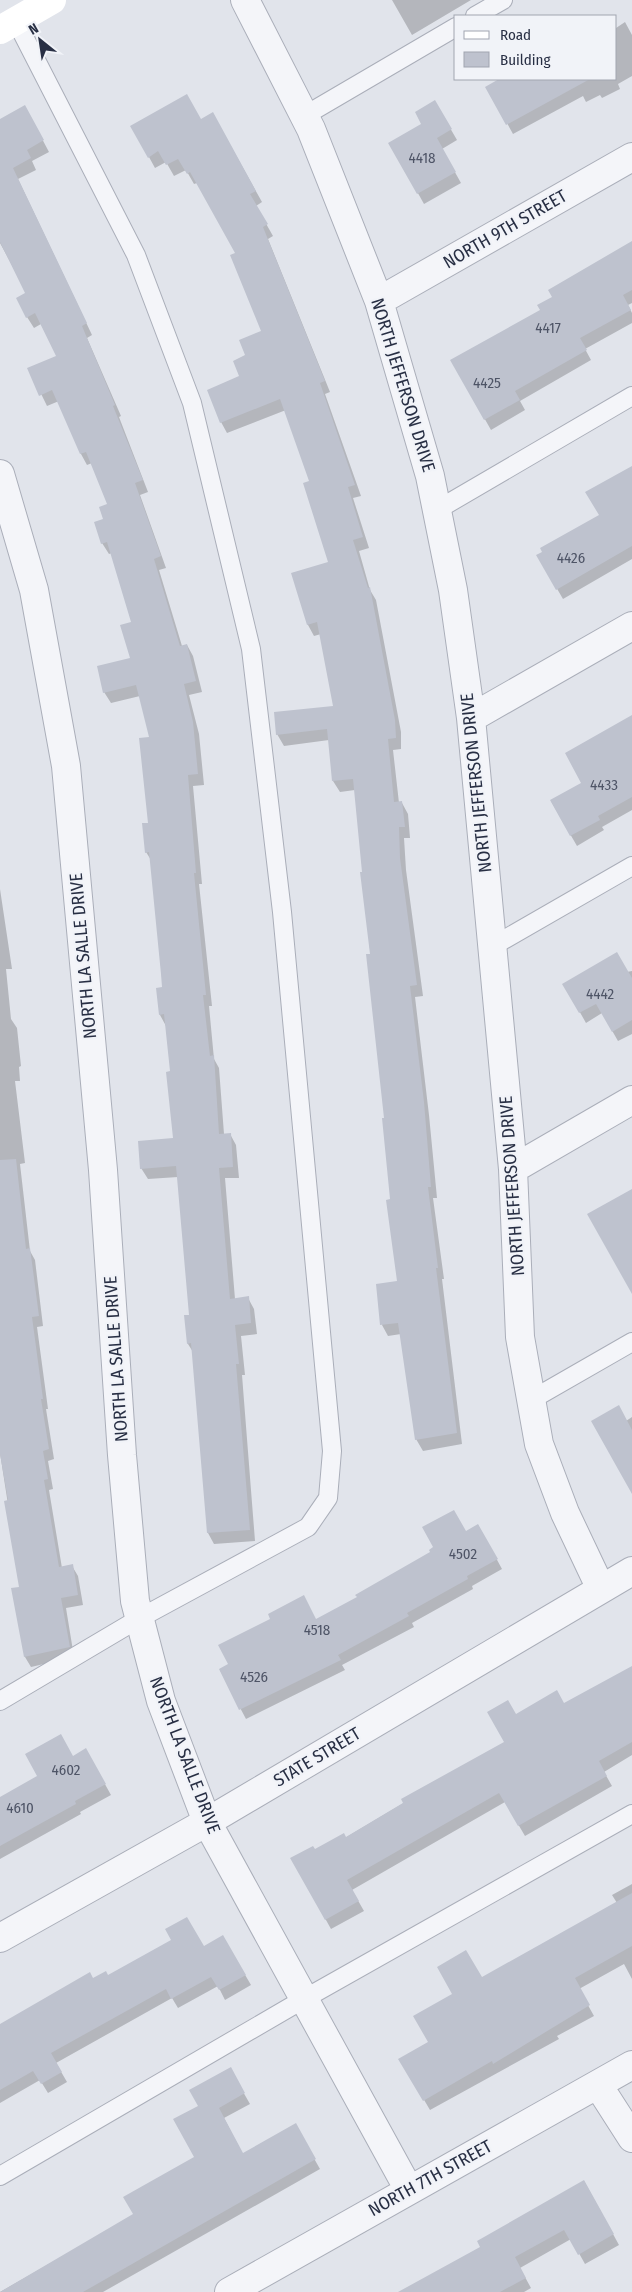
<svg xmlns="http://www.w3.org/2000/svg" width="632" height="2292" font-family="'Fira Sans Condensed',sans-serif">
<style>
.shadow{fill:#0003}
.building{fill:#bec2ce}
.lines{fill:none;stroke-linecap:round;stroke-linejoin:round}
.service-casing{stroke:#aaaeb9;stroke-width:20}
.minor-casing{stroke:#aaaeb9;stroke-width:30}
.service{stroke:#f4f5f9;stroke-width:18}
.minor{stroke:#f4f5f9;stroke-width:28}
.secondary{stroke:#fff;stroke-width:28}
.labels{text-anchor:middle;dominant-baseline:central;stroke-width:4.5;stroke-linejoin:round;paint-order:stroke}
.number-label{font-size:15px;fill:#4e5466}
.street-label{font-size:18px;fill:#282f44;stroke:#f1f3f8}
</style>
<rect width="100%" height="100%" fill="#e1e4eb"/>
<path class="shadow" d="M392 0H471L412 35Z
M625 22 632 35V76L618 84 620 89 602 98 600 95 586 102 583 96 513 134 487 87 502 79H616V28Z
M435 102 457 140 442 149 461 183 424 204 390 143 423 124Z
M31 118 49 152 32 161 36 170 18 179 92 335 87 338 121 416 119 417 148 492 140 495 166 568 159 570 182 646 187 645 193 656 202 692 189 695 199 734 204 785 193 786 202 884H199L212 1006H209L214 1059 219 1068 224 1134H230L236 1145 239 1178H225L235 1299 248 1298 254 1309 257 1334 241 1336 245 1375H242L255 1541 214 1544 208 1533 193 1352 188 1344 190 1316 178 1177 148 1179 141 1168 174 1139 171 1073 166 1026 160 1015 163 988 151 860 146 852 149 824 150 738 140 696 111 703 104 692 131 659 132 623 112 553 109 554 102 543 105 520 109 505 92 463 87 465 81 454 59 401 47 406 29 369 58 357 41 324 34 328 27 317V293L0 243V120Z
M201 121 219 125 262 202 256 206 273 236 268 239 330 392 325 394 361 496 353 498 369 548 359 551 370 590 376 600 401 732V749L393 750 399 803H402L408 814 410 838H404L406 870 423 996 415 997 429 1115 437 1198H433L444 1279H442L462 1444 423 1451 416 1439 401 1334 388 1336 382 1325 398 1283 386 1119 355 790 340 792 333 781 329 740 284 746 277 734 334 707 321 634 314 636 308 625 293 573 329 563 311 482 286 410 227 433 221 422 263 331 237 254 197 183 194 184 186 170 174 176 166 162 155 168 132 126Z
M632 243V303L628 305 632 313V323L585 349 591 360 520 401 525 410 491 430 452 361 542 310 553 297Z
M632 467V559L563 599 538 556 600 516Z
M632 717V810L602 827 604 830 577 846 551 801 583 783Z
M0 889 12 969H6L11 1019 17 1028 21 1066 19 1067 20 1081H15L25 1163 20 1164 30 1251 35 1260 43 1326 37 1327 48 1409H46L54 1459 48 1461 53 1489 49 1490 62 1568 72 1566 78 1576 83 1605 66 1608 74 1657 31 1667 25 1657 21 1588 0 1453Z
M632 971V1034L618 1041 602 1013 586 1023 564 984Z
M632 1417V1491L626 1421Z
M478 1525 502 1569 472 1586 473 1589 412 1623 414 1627 342 1665 345 1670 246 1719 220 1670 358 1598Z
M632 1667V1755L604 1772 612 1786 525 1836 505 1802 352 1890 364 1911 331 1929 292 1859 345 1838 506 1742 516 1715 564 1704Z
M86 1750 111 1795 80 1812 81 1814 0 1859V1798Z
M632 1884V1979L624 1964 579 1989 594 2016 557 2036 559 2039 430 2110 400 2059 429 2042 482 1979 617 1903 612 1895Z
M223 1937 251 1985 225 2000 218 1986 178 2008 172 1998 56 2063 67 2082 48 2093 40 2080 0 2103V2031L93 1980 203 1948Z
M230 2069 250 2104 224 2118 243 2155 295 2125 320 2169 103 2292H0L135 2215 196 2158 199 2106Z
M584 2181 619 2245 585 2264 571 2239 520 2268 531 2288 524 2292H402L482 2248Z"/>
<path class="building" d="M499 79H590L506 125 485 87Z
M187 94 201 119 213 112 256 191 250 194 268 224 263 227 325 381 320 383 355 485 348 487 363 537 353 540 368 588 370 587 395 720 396 738 388 739 394 802 402 801 405 827H399L400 858 417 985 410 986 424 1102 431 1187H428L438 1268H436L457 1433 415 1440 398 1323 380 1325 376 1284 397 1281 386 1200 390 1199 382 1118H384L366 954H370L360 872H362L353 779 332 781 327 729 276 735 274 712 333 706 317 622 307 625 291 573 328 562 303 483 309 481 280 399 220 423 207 390 239 376 233 361 245 355 239 340 261 331 230 255 235 253 190 172 187 174 178 159 166 165 158 151 148 158 130 126Z
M435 100 452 129 437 138 456 172 417 194 388 143 421 124 415 112Z
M25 105 44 140 27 150 31 158 13 168 87 323 82 326 115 405 113 406 143 480 135 483 161 556 154 559 180 646 187 644 196 681 184 684 193 722 198 774 188 775 196 873H194L206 995H203L210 1056 214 1055 219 1134 231 1133 233 1167 219 1168 230 1299 249 1296 251 1323 235 1325 239 1364H236L250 1530 207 1533 191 1343 187 1344 184 1315H189L176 1166 140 1169 138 1141 173 1138 166 1072 170 1071 164 1014 159 1015 156 988 162 987 161 974 149 852 145 853 142 823H148L139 738 149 737 136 685 103 693 97 666 130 658 120 625 131 622 107 542 101 544 94 522 103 519 99 507 107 504 86 452 80 454 52 390 39 396 27 368 56 356 35 313 26 318 16 298 25 293 0 242V119Z
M632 241V290L623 295 631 310 580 338 587 350 515 391 520 400 484 420 450 360 540 310 537 305 552 297 548 290Z
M632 466V546L556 590 536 555 542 552 540 548 599 515 585 492Z
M632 715V797L598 816 600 820 570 836 550 800 581 783 565 753Z
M617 952 632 978V1020L612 1032 596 1004 579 1013 562 984Z
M16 1159 26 1249 30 1248 39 1316 32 1317 43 1399H41L49 1449 43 1451 48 1479 44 1480 59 1567 73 1564 78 1595 61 1598 70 1647 24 1657 11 1588 19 1587 4 1501 8 1500 0 1454V1160Z
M632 1189V1294L587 1214Z
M619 1405 632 1430V1494L591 1421Z
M454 1510 466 1531 478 1524 498 1559 467 1576 468 1579 407 1613 409 1616 338 1655 341 1660 239 1710 219 1669 228 1664 218 1645 270 1619 268 1614 304 1595 316 1619 357 1597 355 1595 430 1552 429 1550 433 1547 422 1527Z
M632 1666V1742L599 1761 607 1776 518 1826 499 1793 347 1880 359 1901 325 1920 290 1858 313 1846 315 1849 344 1833 346 1837 403 1803 401 1799 504 1742 487 1712 508 1700 516 1714 557 1690 564 1703Z
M61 1734 73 1756 86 1748 106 1784 75 1801 76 1804 0 1846V1797L37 1776 25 1754Z
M632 1893V1946L575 1978 590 2005 493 2064 492 2061 423 2101 398 2059 428 2042 413 2016 452 1994 437 1967 466 1950 482 1977Z
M187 1917 204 1946 223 1935 246 1975 219 1990 211 1977 171 1999 166 1989 51 2053 62 2072 41 2084 33 2071 0 2090V2024L90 1972 93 1978 106 1971 108 1975 171 1940 165 1929Z
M231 2067 245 2093 219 2108 243 2153 296 2123 316 2159 83 2292H0L133 2214 123 2197 194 2157 173 2119 198 2106 189 2090Z
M584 2180 614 2234 578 2255 564 2230 515 2257 526 2278 500 2292H398L480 2247 477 2241Z"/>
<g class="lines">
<defs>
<path id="service" d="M475 16 503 0
M304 116 456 27
M437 510 632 396
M493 946 632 866
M531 1400 632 1342
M0 1701 140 1618 308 1527 328 1498 332 1451 282 912 251 649 192 403 136 255 16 21
M0 2176 304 1999 632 1814"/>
<path id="minor" d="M245 0 311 129 379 301 430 476 453 590 471 718 513 1169 520 1337 539 1444 565 1513 601 1589
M379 301 632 157
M0 474 34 590 66 766 103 1170 122 1455 135 1601 161 1701 207 1822 409 2190
M471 718 632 626
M513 1169 632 1100
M0 1938 207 1822 632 1571
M598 2085 632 2138
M229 2292 632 2065"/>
</defs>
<use href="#service" class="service-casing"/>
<use href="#minor" class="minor-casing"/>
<use href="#service" class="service"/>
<use href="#minor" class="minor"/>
<path class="secondary" d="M0 30 52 0"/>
</g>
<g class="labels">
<g class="number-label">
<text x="422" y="158">4418</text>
<text x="548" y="328">4417</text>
<text x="487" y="383">4425</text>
<text x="571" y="558">4426</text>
<text x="604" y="785">4433</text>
<text x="600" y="994">4442</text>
<text x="463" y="1554">4502</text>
<text x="317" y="1630">4518</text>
<text x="254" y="1677">4526</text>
<text x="66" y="1770">4602</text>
<text x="20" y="1808">4610</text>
</g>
<g class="street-label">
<text transform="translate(505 229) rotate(-30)">NORTH 9TH STREET</text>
<text transform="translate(403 385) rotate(73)">NORTH JEFFERSON DRIVE</text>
<text transform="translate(476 783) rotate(-96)">NORTH JEFFERSON DRIVE</text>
<text transform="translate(83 956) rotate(-95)">NORTH LA SALLE DRIVE</text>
<text transform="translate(512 1186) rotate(-94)">NORTH JEFFERSON DRIVE</text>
<text transform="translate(116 1359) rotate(-94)">NORTH LA SALLE DRIVE</text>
<text transform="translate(185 1755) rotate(69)">NORTH LA SALLE DRIVE</text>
<text transform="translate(317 1757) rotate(-31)">STATE STREET</text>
<text transform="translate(430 2178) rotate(-29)">NORTH 7TH STREET</text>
</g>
</g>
<rect x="454" y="15" width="162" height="65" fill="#f1f3f8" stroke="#a1a5b0"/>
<rect x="464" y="31" width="25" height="8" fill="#ffffff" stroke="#a1a5b0"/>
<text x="500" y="40" font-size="15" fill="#282f44">Road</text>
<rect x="464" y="52" width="25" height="15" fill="#bec2ce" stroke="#a1a5b0"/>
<text x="500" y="65" font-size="15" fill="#282f44">Building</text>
<g transform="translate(40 40) rotate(330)" stroke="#f1f3f8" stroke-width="4" paint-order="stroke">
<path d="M0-4L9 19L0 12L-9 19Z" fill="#282f44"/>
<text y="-8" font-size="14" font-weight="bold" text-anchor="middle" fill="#282f44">N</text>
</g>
</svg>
